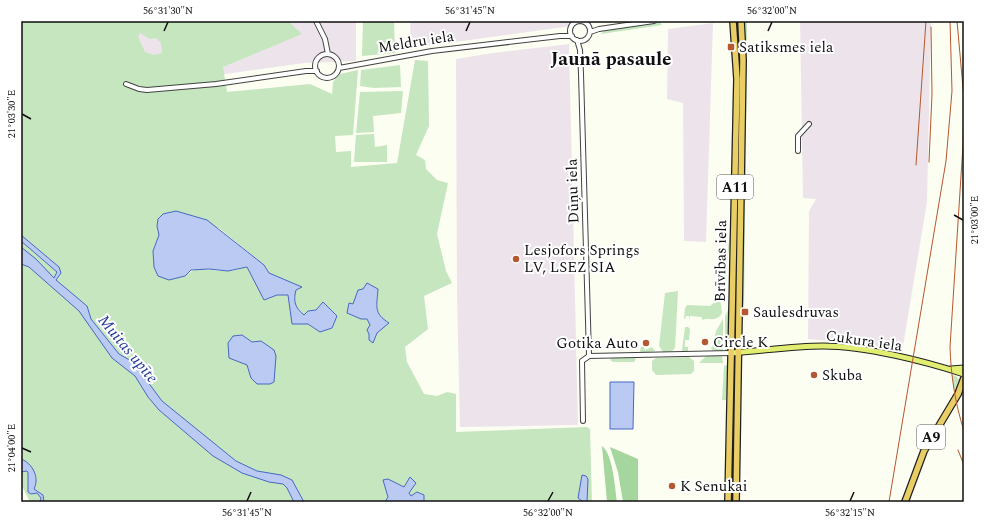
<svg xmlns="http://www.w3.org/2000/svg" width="985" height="523" font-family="Spectral,serif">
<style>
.industrial{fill:#ede4eb}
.green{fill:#c5e6be;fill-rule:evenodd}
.forest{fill:#a4d69e}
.water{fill:#bbcaf2;stroke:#4768c3}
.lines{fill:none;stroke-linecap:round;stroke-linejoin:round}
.minor-casing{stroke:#424242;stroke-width:6}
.major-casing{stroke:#202020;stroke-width:7}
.highway-casing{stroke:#202020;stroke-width:8}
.minor{stroke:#fff;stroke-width:4}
.major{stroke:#e2ee72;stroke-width:5}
.highway{stroke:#e9ce65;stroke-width:5.5}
.rail{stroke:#b55731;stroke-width:1}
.ticks{fill:none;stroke:#0f0f0f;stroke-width:1.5}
.poi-dot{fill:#b55731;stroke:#fff;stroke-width:1.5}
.labels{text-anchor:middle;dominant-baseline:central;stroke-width:4;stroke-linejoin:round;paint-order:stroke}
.shield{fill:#fff;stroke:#575757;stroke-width:1}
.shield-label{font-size:14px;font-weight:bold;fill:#0f0f0f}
.street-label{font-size:15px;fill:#0f0f0f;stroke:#fff}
.poi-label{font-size:15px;fill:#0f0f0f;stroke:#fff;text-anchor:start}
.water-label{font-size:16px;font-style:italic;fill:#213c98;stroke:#fff}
.district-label{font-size:19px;font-weight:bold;fill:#0f0f0f;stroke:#fff}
.neatline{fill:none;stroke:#0f0f0f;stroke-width:1.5}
.ticks-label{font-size:10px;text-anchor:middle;fill:#0f0f0f}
</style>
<rect width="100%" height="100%" fill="#fcfef2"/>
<path class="industrial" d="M21 21H356V61L305 63 138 86Z
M410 21H601V22L411 48Z
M800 21H931L927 202 902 352 851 343 808 339 809 211 816 199 803 198Z
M713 23 706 242 684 241 683 103 667 99 668 29Z
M569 44 578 425 460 427 457 296 456 59 493 53Z"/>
<path class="green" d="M21 21H288L302 34 223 67 227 92 310 84 332 94 333 82 340 74 358 70 353 135 335 136 336 152 351 151V167L397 163 415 60 428 61 429 126 416 155 425 160 426 169 437 180 448 183 437 234 446 271 452 283 424 296 428 329 405 347 407 362 424 394 437 396 447 392 456 394V432L587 427 590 429 592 502H424V495L411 496 408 493 413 489 404 487 388 479 383 480 388 497 385 502H30L21 484ZM140 33 150 39 156 38 161 43 162 53 154 55 145 52 138 37ZM163 214 219 228 264 265 269 273 301 287 296 290C293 301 295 308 304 315L308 311 316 310 323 303 320 332 308 324H292L288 294 277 295 264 300 248 267C241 268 235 271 228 271 213 272 198 264 185 276L154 267 153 252 159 235 157 226 158 219ZM242 335 252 342 261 341 276 356 274 372 275 377 251 378 247 365Z
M363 21H394L395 53 362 56Z
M744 21H747V35L744 308 742 294 745 72Z
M660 22 662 25 601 34 605 30Z
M730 48C739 56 732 215 731 238L727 261V283L722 293 730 233 733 82V62Z
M400 65 401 87 374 88 360 86 361 70Z
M403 91 401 113 373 116 374 132 356 133 360 92Z
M374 134 375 147 387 145V162H354L356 135Z
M730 263 729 348 725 351V316L729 308Z
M678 291 675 348 671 352H663L659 346 665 293Z
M720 298 722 313C716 323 710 317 702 320V317L690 316V320L689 316H686L685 319H684L685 308 687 305 710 306Z
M723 319V351H713L710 347 712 348 716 331Z
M685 327H688L690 329 689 340H685V347H688V351L684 352 682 350Z
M641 347H644L645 350 652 347 655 351 641 353 640 351Z
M706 356H722L723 363H699Z
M689 357 694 361V371L691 374 656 375 652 370V361L656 358Z
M612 358H634L636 359 634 362H613L610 360Z
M735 361 734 502H731L733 374Z
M729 364 726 400H722L724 366Z
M952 375 956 376 959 380 957 384 959 385 955 393Z"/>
<path class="forest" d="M602 446C613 454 615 488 617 502H607Z
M610 447 638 459V502H623L618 472Z"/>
<path class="water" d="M176 211 207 220 264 265 269 273 302 287 296 290C293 301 295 308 304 315L308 311 316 310 323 302 337 316 332 328 320 332 308 324H292L288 295H277L264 300 247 267 228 271 209 269 191 270 185 276 169 280 158 276 154 267 153 251 159 235 157 226 158 219 163 214Z
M21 235 59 267 61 273 56 280 87 306 91 319 119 354 133 362 162 401 236 461 257 471 281 475 292 480 304 502H294L287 488 283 484 269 482 242 473 213 456 159 410 148 397 135 376 112 358 79 311 29 267 21 264V247L36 259 54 278 57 272 21 241Z
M367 283 378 289C377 306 373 313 389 323L377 333 373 343 369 340V334L367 330 370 325 367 319H361L347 313 349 303 353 304 358 290 363 289Z
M242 335 252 342 261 341 274 350 276 356 274 382 270 384H257L251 378 247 365 229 358 228 343 233 336Z
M610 382H634L633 429H610Z
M21 453V459C32 463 40 477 34 489L43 495 44 502H40L41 498 37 493 31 494 28 492V473L27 471 21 472Z
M582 475 586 476 588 479 587 502H583L578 498Z
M410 477 416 483 409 493 411 496 417 492 424 495V502H385L388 497 383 480 388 479 404 487Z"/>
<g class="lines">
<defs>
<path id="minor" d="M316 21 325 39 328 54
M570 31a10 10 0 1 1 20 0a10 10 0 1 1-20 0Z
M590 32 599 29 654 21
M577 40 580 50 581 74 589 356
M315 66a12 12 0 1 1 24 0a12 12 0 1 1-24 0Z
M339 68 432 51 560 36H572
M126 84 139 89 147 90 216 84 306 71H317
M798 151V136L809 124
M583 421 582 361 589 356 731 353"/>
<path id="major" d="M731 353C762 351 792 346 823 346 865 346 924 361 964 374
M951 369 964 368"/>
<path id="highway" d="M728 502 737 79 733 21
M736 502 743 60 741 21
M905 502 924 451 958 394 964 378"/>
</defs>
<use href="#minor" class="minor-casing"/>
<use href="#major" class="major-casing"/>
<use href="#highway" class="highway-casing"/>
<use href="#minor" class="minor"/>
<use href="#major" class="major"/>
<use href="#highway" class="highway"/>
<path class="rail" d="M957 21 964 99 963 145 950 347C951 376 955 403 964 431
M929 162 932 94 931 27
M916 165 926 21
M958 450 964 465
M889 502 946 161 952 91 950 21"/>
</g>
<path class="ticks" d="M164 31 168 22M466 31 470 22M768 31 772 22M22 114 31 119M954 215 963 220M22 448 31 452M247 501 251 492M548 501 553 492M850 501 854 492"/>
<g class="poi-dot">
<rect x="727" y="43" width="8" height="8" rx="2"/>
<circle cx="516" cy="259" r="4"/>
<rect x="741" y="308" width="8" height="8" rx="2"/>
<circle cx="705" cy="342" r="4"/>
<circle cx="646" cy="343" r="4"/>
<circle cx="814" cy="375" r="4"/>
<circle cx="672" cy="486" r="4"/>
</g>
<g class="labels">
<g class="shield">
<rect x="717" y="175" width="36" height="24" rx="3"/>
<rect x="917" y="425" width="28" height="24" rx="3"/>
</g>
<g class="shield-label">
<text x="735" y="187">A11</text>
<text x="931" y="437">A9</text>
</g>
<g class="street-label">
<text transform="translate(416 42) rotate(-9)">Meldru iela</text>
<text transform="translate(573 191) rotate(-92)">Dūņu iela</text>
<text transform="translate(721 261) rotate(-89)">Brīvības iela</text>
<text transform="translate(864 341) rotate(8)">Cukura iela</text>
</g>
<g class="poi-label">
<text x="739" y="47">Satiksmes iela</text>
<text x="524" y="250">Lesjofors Springs<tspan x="524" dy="17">LV, LSEZ SIA</tspan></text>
<text x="753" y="312">Saulesdruvas</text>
<text x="713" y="342">Circle K</text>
<text x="638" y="343" text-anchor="end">Gotika Auto</text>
<text x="822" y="375">Skuba</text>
<text x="680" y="486">K Senukai</text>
</g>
<g class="water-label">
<text transform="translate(128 349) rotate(50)">Muitas upīte</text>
</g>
<g class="district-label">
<text x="611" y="59">Jaunā pasaule</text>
</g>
</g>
<rect width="985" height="523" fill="none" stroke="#ffffff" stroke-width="44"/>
<rect x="22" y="22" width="941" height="479" class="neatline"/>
<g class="ticks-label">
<text x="168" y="14">56°31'30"N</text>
<text x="470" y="14">56°31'45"N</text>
<text x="772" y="14">56°32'00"N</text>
<text transform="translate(11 114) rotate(-90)" y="4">21°03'30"E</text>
<text transform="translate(974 220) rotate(-90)" y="4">21°03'00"E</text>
<text transform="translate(11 448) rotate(-90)" y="4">21°04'00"E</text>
<text x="247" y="516">56°31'45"N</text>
<text x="548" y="516">56°32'00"N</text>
<text x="850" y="516">56°32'15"N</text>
</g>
</svg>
